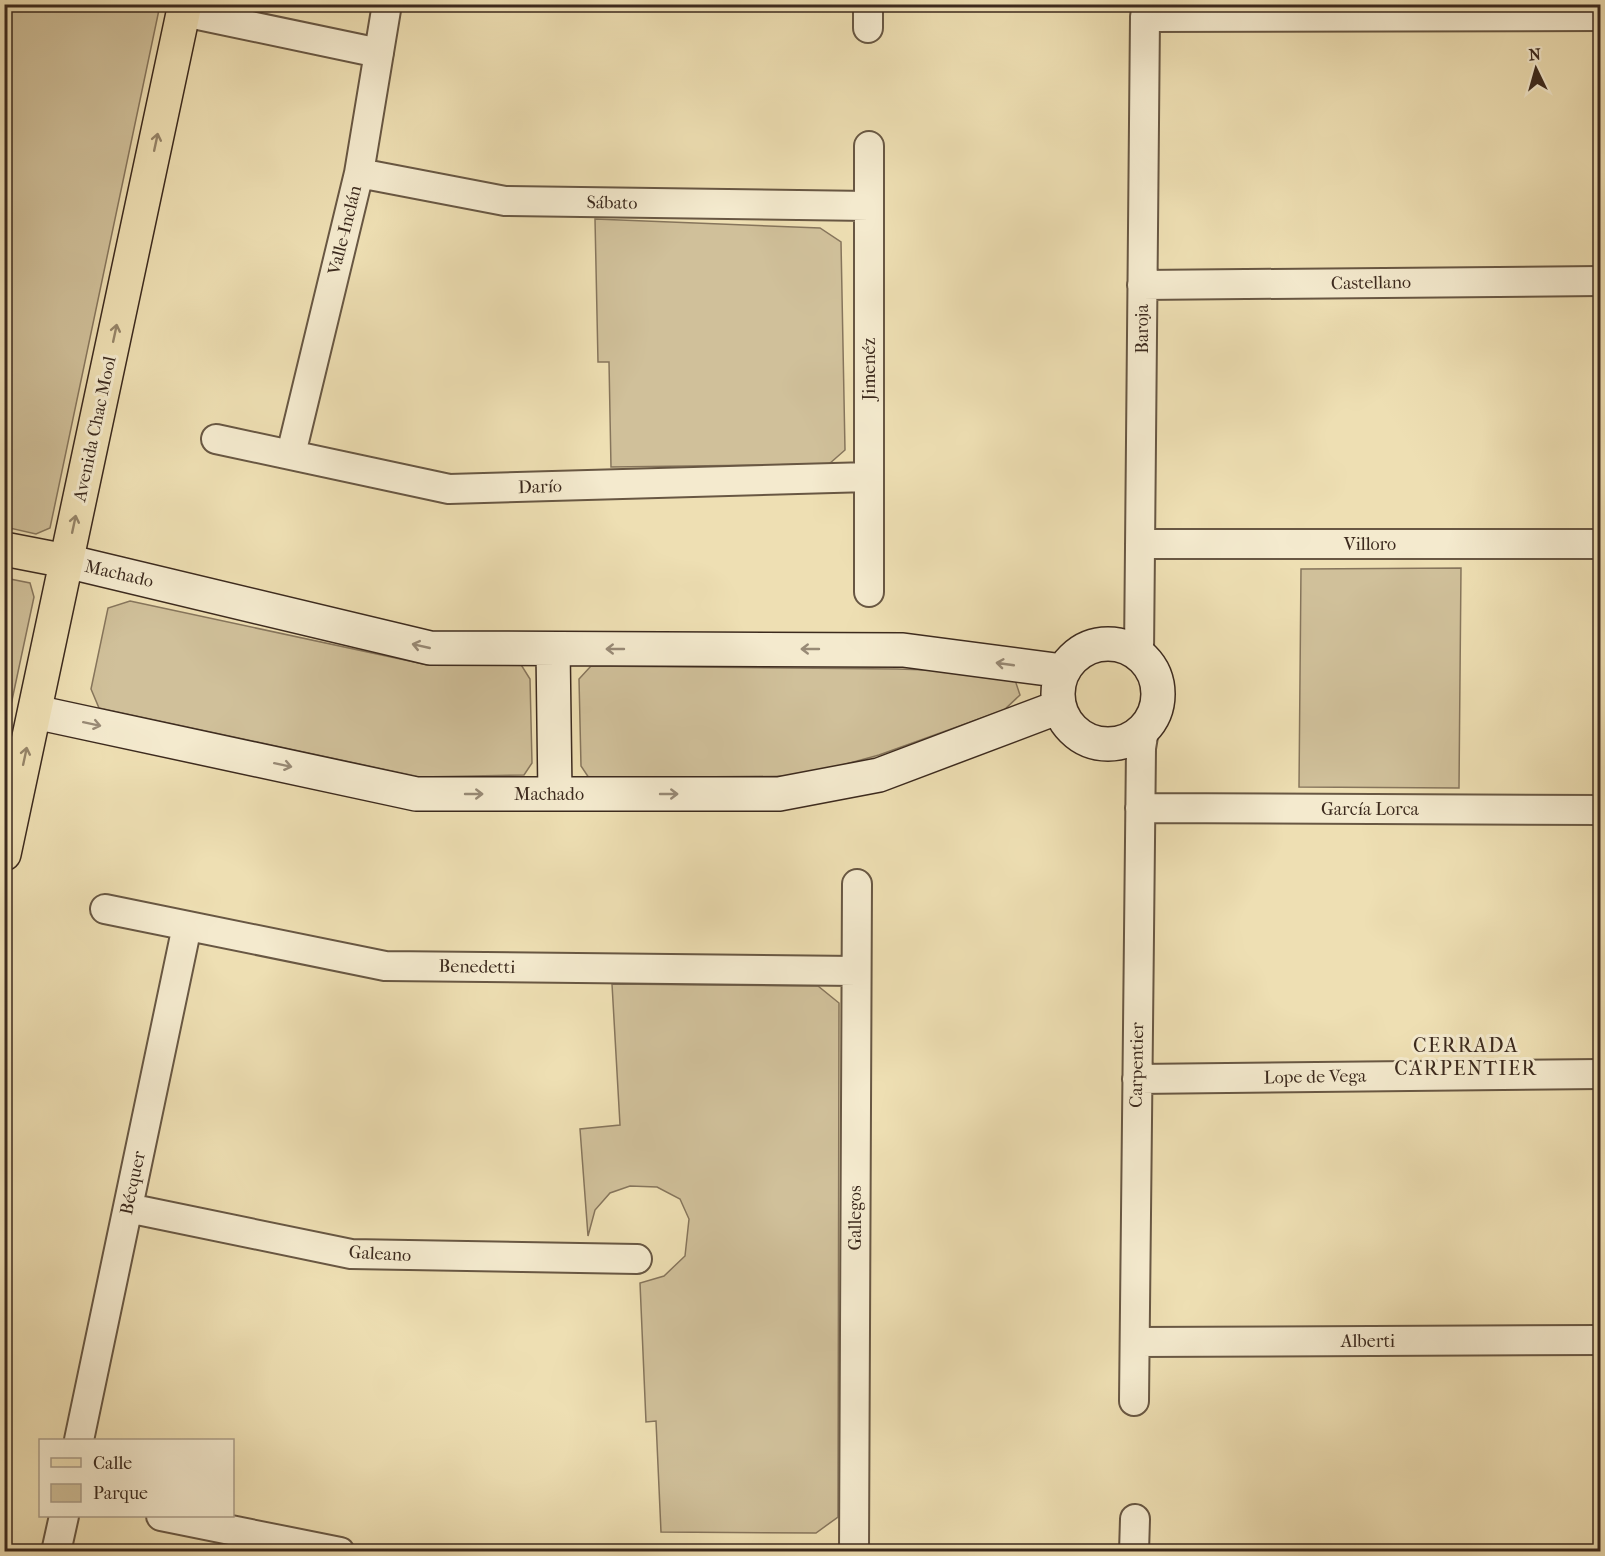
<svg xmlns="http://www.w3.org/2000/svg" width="1605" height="1556" font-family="'IM FELL French Canon',serif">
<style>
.green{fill:#d0c09a;stroke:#86755c;stroke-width:1.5}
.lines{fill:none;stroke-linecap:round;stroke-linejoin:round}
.street-casing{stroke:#685743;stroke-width:32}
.secondary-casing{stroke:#3c2a1e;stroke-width:36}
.primary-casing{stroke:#3c2a1e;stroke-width:36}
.street{stroke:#f4eace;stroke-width:28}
.secondary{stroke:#f4eace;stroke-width:33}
.primary{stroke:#eedfb3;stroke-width:33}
.oneway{stroke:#958468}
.oneway2{stroke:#988a76}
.labels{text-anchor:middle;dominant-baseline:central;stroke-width:6;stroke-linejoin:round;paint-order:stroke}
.street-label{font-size:18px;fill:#3c2a1e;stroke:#f4eace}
.neighbourhood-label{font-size:20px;letter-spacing:1.5px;fill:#3c2a1e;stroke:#f4eace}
</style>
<rect width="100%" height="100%" fill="#eedfb3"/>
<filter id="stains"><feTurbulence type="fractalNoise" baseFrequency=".00333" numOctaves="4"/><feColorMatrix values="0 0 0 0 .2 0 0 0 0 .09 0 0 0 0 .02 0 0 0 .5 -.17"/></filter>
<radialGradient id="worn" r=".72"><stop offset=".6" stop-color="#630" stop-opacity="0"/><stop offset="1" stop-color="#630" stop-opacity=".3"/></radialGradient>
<path class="green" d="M5 4 160 5 50 528 36 534 5 527Z
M595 219 820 228 841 242 845 450 829 464 611 467 609 362H598Z
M1461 568 1459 788 1299 787 1301 569Z
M5 578 30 583 34 597 5 733Z
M130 601 428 665 520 663 530 679 532 763 524 775 420 777 99 708 91 689 108 608Z
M591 666 897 669 990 672 1014 677 1020 695 1004 710 879 755 802 776 589 778 581 766 579 679Z
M612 984 818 986 839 1003 838 1517 816 1533 661 1532 656 1421 646 1422 640 1283 664 1276 685 1256 689 1219 680 1199 657 1187 630 1186 610 1193 595 1210 588 1236 580 1129 620 1125Z"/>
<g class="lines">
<defs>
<path id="street" d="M184 12 379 53
M1145 17 1600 16
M868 28V4
M869 146V592
M359 173 505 201 869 206
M1142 285 1600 281
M216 439 449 489 869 477
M291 454 359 173 387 4
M1140 544H1600
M1139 654 1145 17 1147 4
M1140 808 1600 810
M105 909 385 966 856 971
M1137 1079 1600 1074
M128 1208 351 1254 637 1259
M1135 1342 1600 1340
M1134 1401 1141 748 1144 730
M79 1440 187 926
M161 1516 340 1552
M56 1552 64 1516
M854 1552 857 884
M1134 1552 1135 1519"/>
<path id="secondary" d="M66 561 430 648 903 650 1063 671
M1058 694a50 50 0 1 1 100 0a50 50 0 1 1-100 0Z
M553 649 555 794
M35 712 416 794H779L879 775 1059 707"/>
<path id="primary" d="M4 549 66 561
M4 854 185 4"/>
</defs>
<use href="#street" class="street-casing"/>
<use href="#secondary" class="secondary-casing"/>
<use href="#primary" class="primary-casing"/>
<use href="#street" class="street"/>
<use href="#secondary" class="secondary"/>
<use href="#primary" class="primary"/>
</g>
<defs><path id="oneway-shaft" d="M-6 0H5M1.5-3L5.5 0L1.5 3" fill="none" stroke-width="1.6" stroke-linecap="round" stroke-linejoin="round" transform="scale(1.5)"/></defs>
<g class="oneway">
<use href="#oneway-shaft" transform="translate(156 142) rotate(-78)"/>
<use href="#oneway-shaft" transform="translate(115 333) rotate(-78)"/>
<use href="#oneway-shaft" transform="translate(74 524) rotate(-78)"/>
<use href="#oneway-shaft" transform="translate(25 756) rotate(-78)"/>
</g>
<g class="oneway2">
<use href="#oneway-shaft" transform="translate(421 646) rotate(-167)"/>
<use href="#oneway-shaft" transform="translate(615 649) rotate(-180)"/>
<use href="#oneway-shaft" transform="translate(810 649) rotate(-180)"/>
<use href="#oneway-shaft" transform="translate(1005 664) rotate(-172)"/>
<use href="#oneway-shaft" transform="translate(92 724) rotate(12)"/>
<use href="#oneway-shaft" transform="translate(283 765) rotate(12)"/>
<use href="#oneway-shaft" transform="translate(474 794)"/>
<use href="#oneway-shaft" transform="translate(669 794)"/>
</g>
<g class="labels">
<g class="street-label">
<text transform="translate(612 203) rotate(1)">Sábato</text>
<text transform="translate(345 230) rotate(-76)">Valle-Inclán</text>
<text transform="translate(1371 283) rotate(-1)">Castellano</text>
<text transform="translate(1142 329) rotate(-90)">Baroja</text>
<text transform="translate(869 369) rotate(-90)">Jimenéz</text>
<text transform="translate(95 429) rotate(-78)">Avenida Chac Mool</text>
<text transform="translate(540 487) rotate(-2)">Darío</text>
<text x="1370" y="544">Villoro</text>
<text transform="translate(119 574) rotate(13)">Machado</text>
<text x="549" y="794">Machado</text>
<text x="1370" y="809">García Lorca</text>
<text transform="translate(477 967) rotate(1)">Benedetti</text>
<text transform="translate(1137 1065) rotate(-89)">Carpentier</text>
<text transform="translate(1315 1077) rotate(-1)">Lope de Vega</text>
<text transform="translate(133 1183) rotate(-78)">Bécquer</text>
<text transform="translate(855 1218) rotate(-90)">Gallegos</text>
<text transform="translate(380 1254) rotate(3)">Galeano</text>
<text x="1368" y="1341">Alberti</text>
</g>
<g class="neighbourhood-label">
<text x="1466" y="1045">CERRADA<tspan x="1466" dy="23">CARPENTIER</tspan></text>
</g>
</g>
<rect width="1605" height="1556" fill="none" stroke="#eedfb3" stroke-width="24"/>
<rect x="6" y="6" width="1593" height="1544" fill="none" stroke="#3c2a1e" stroke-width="3"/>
<rect x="12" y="12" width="1581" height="1532" fill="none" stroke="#3c2a1e" stroke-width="1.5"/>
<rect x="39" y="1439" width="195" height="78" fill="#f4eace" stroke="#aa9d88" stroke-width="1.5"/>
<rect x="51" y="1458" width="30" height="9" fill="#eedfb3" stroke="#aa9d88" stroke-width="1.5"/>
<text x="93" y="1469" font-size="18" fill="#3c2a1e">Calle</text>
<rect x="51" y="1484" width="30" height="18" fill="#d0c09a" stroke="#aa9d88" stroke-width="1.5"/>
<text x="93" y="1499" font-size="18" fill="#3c2a1e">Parque</text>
<g transform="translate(1536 69) rotate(355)" stroke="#f4eace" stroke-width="4.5" paint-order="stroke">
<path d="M0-4.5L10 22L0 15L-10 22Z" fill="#3c2a1e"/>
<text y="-9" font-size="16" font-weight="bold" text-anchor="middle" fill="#3c2a1e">N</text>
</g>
<rect width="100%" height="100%" filter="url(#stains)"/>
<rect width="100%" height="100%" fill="url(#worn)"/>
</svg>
